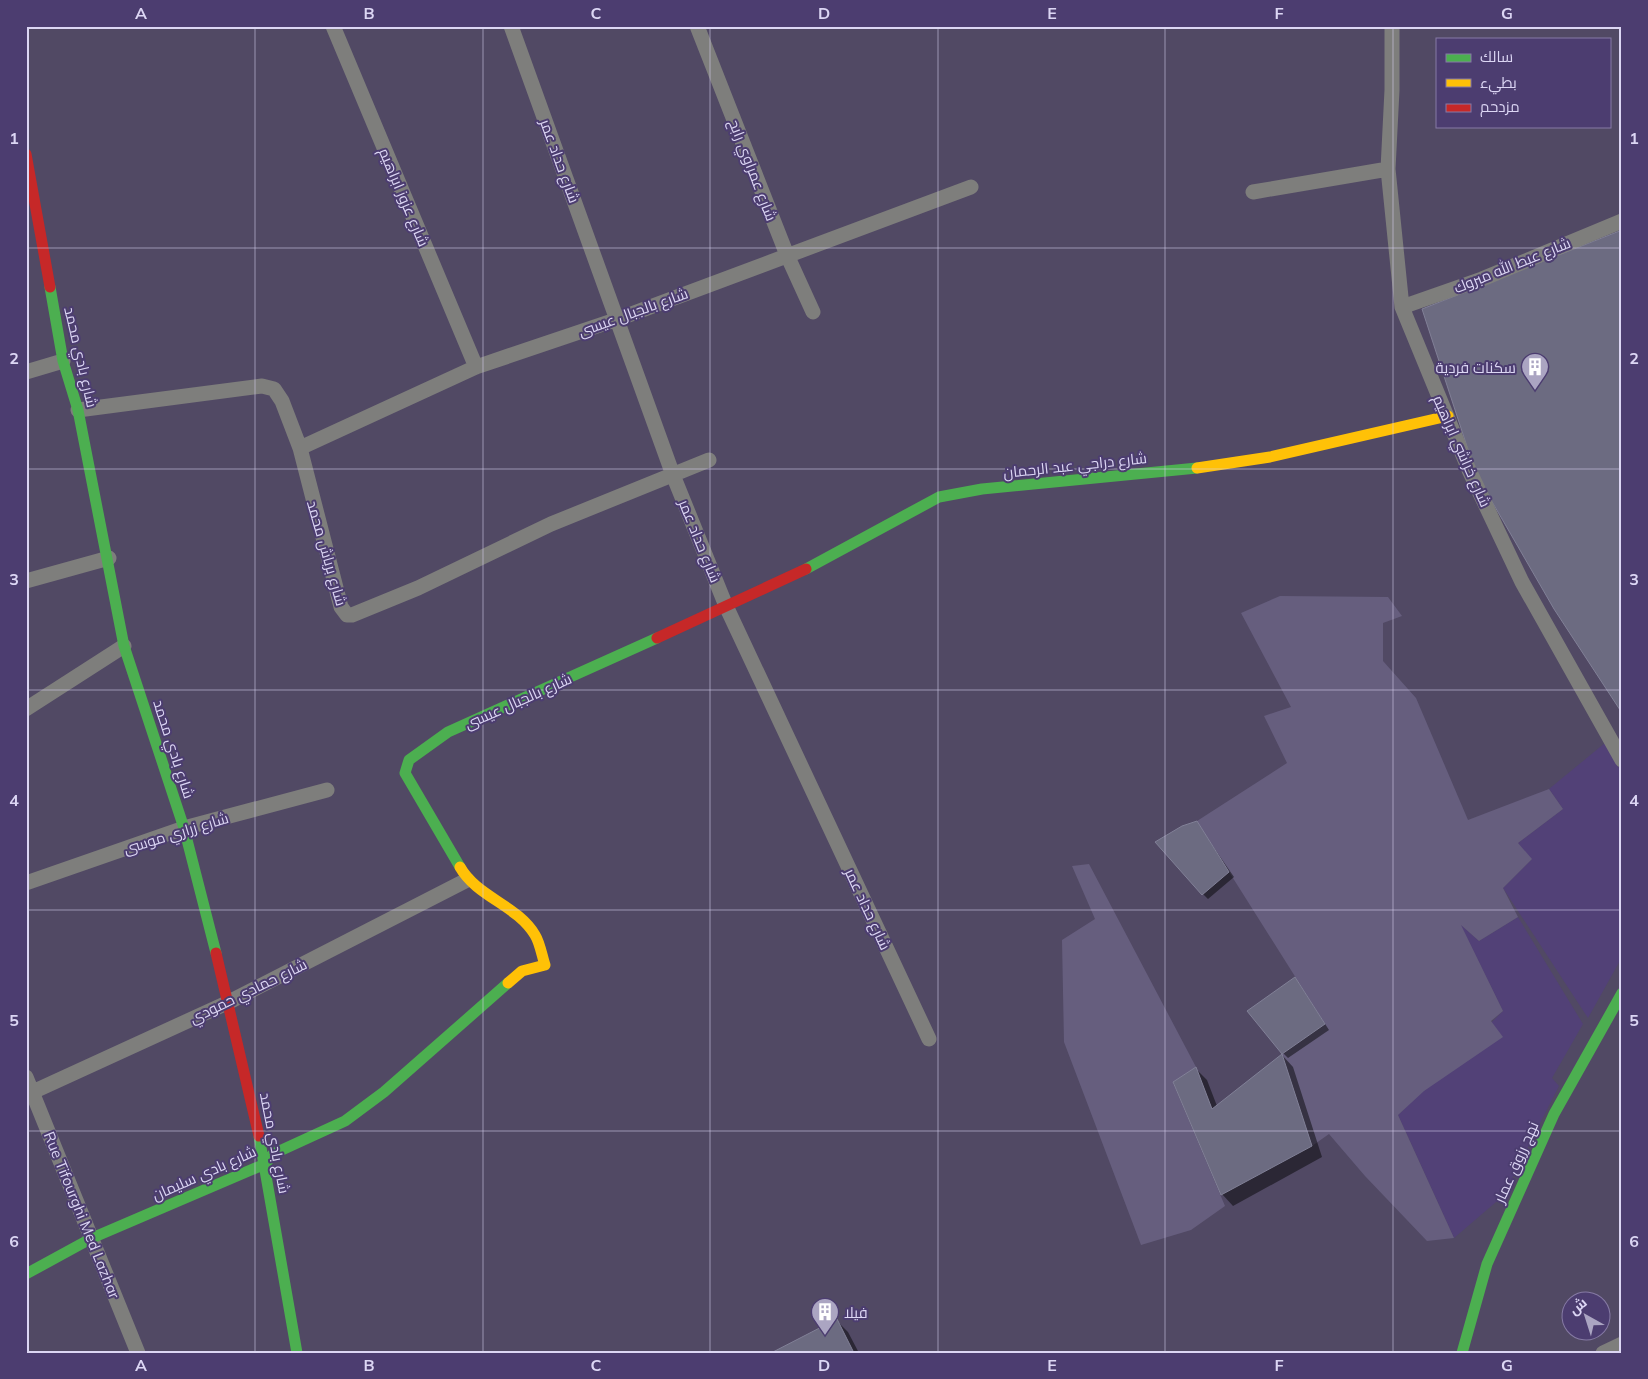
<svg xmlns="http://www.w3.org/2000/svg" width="1648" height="1379" font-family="Mulish,Cairo,sans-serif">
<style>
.built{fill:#524177}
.green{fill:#665e7e}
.shadow{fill:#0007}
.building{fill:#6c6b81;stroke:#818097}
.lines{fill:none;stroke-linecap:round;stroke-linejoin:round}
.street{stroke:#7e7e7c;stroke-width:15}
.fast{stroke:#4caf50;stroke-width:11}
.slow{stroke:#ffc107;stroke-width:11}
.jam{stroke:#c62828;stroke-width:11}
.grid{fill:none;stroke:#dcd6f4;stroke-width:1;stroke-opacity:0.55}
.labels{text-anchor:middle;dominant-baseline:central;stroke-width:4;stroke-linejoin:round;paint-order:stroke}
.street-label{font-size:15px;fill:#dcd6f4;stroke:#4c3d70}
.poi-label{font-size:15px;fill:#dcd6f4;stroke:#4c3d70;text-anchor:end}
.neatline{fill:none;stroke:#dcd6f4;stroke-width:2}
.grid-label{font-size:16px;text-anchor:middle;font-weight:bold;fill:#dcd6f4}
</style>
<rect width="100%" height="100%" fill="#514964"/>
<path class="built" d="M1605 743 1622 773V957L1588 1018 1503 888 1531 860 1518 843 1563 809 1549 789Z
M1518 917 1583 1024 1552 1078 1559 1086 1503 1196 1454 1238 1398 1115 1503 1011 1460 924 1479 941Z"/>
<path class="green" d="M1280 596 1388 597 1402 616 1383 623V661L1416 698 1468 820 1549 789 1563 809 1518 843 1532 859 1503 888 1518 917 1479 941 1461 925 1503 1011 1491 1021 1503 1037 1424 1091 1398 1115 1454 1238 1427 1241 1365 1176 1329 1134 1312 1146 1282 1054 1325 1024 1197 821 1287 763 1264 716 1291 707 1241 613Z
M1089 864 1196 1067 1173 1083 1225 1206 1191 1230 1141 1245 1064 1042 1062 940 1095 919 1072 866Z"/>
<path class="shadow" d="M1197 823 1234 877 1208 899 1203 894Z
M1295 978 1329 1030 1288 1058 1283 1053Z
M1282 1055 1293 1067 1322 1157 1233 1206 1222 1194 1196 1069 1207 1080 1217 1106Z
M837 1321 848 1332 859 1353H774Z"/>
<path class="building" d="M1622 230V713L1554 609 1476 474 1422 309Z
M1197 821 1229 872 1202 895 1155 842 1182 826Z
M1295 977 1325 1024 1282 1054 1247 1011Z
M1282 1054 1312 1146 1221 1195 1173 1082 1196 1067 1212 1109Z
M837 1319 854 1353H771Z"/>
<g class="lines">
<path class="street" d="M333 26 476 367
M511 26 673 475 726 606 929 1039
M697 26 787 255 813 312
M1392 26V90L1388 169 1402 307 1469 470 1522 582 1622 760
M1253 192 1388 169
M1402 307 1482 279 1622 221
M26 372 63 361
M78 410 262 386 274 389 282 401 300 448 341 607 347 615H352L418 588 551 524 709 460
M300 448 476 367 618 319 971 187
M26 581 109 558
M26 709 124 646
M26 883 184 828 327 790
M26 1077 138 1353
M26 1095 229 1002 467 880
M1603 1353 1622 1344"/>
<path class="fast" d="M50 287 63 361 78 410 124 646 184 828 216 953
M806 569 939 497 982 489 1197 468
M460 867 405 773 409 760 448 732 657 638
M259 1136 297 1353
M26 1274 92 1238 265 1164 273 1154 345 1121 384 1092 508 983
M1462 1353 1487 1264 1554 1114 1622 993"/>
<path class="slow" d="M1197 468 1270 457 1448 416
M460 867C477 897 517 905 535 935 540 943 542 956 545 965L522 971 508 983"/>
<path class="jam" d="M26 154 50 287
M657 638 806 569
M216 953 259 1136"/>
</g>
<path class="grid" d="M255 26V1353M483 26V1353M710 26V1353M938 26V1353M1165 26V1353M1393 26V1353M26 248H1622M26 469H1622M26 690H1622M26 910H1622M26 1131H1622"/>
<defs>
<symbol id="building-pin" viewBox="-11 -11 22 30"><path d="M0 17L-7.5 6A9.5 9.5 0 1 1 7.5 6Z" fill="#aba5c2" stroke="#4c3d70"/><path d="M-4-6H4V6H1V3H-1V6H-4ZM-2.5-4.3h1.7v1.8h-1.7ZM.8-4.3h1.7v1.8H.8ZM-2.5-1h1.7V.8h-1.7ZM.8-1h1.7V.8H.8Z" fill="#fff"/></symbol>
</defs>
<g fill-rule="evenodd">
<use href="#building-pin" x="1519" y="351" width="32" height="43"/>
<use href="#building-pin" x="809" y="1296" width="32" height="43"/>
</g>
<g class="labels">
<g class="street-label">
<text transform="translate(560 161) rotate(70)">شارع حداد عمر</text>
<text transform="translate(753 170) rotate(69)">شارع عمراوي رابح</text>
<text transform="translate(404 197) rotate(67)">شارع عزوز ابراهيم</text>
<text transform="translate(1512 265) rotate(-22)">شارع عيط الله مبروك</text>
<text transform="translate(633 312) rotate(-20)">شارع بالجبال عيسى</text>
<text transform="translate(81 357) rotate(77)">شارع بادي محمد</text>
<text transform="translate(1462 451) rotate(66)">شارع خراشي ابراهيم</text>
<text transform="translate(1075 465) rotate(-6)">شارع دراجي عبد الرحمان</text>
<text transform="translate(700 541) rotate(68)">شارع حداد عمر</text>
<text transform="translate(327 553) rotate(74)">شارع برباش محمد</text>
<text transform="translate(518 701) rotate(-24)">شارع بالجبال عيسى</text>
<text transform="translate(174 749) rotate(72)">شارع بادي محمد</text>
<text transform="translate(176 833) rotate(-17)">شارع زراري موسى</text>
<text transform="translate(868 909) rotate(65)">شارع حداد عمر</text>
<text transform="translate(248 991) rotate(-26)">شارع حمادي حمودي</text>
<text transform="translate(275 1143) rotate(79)">شارع بادي محمد</text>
<text transform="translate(1516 1162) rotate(-66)">نهج رزوق عمار</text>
<text transform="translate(204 1173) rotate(-24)">شارع بادي سليمان</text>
<text transform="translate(82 1215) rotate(68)">Rue Tifourghi Med Lazhar</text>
</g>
<g class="poi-label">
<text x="1516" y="367">سكنات فردية</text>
<text x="844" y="1312" text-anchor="start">فيلا</text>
</g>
</g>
<rect width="1648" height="1379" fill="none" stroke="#4c3d70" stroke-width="55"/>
<rect x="1436" y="38" width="175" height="90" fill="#4c3d70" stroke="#867aa5"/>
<rect x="1446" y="54" width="25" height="8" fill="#4caf50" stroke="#867aa5"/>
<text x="1480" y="62" font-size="15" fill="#dcd6f4">سالك</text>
<rect x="1446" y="79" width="25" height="8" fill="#ffc107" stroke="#867aa5"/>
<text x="1480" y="88" font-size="15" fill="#dcd6f4">بطيء</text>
<rect x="1446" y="104" width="25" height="8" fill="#c62828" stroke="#867aa5"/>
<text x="1480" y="112" font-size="15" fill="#dcd6f4">مزدحم</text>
<g transform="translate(1586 1316) rotate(321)"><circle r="24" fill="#4c3d70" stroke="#867aa5"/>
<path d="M0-4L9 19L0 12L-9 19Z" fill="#aba5c2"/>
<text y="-8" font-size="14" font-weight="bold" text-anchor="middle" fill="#dcd6f4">ش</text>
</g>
<rect x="28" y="28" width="1592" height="1324" class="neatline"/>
<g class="grid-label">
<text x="141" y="19">A</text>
<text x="369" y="19">B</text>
<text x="596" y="19">C</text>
<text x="824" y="19">D</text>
<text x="1052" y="19">E</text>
<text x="1279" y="19">F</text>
<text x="1507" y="19">G</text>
<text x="14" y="144">1</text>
<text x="1634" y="144">1</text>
<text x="14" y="364">2</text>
<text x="1634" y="364">2</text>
<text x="14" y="585">3</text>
<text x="1634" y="585">3</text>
<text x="14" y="806">4</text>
<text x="1634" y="806">4</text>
<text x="14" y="1026">5</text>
<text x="1634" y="1026">5</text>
<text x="14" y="1247">6</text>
<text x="1634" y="1247">6</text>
<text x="141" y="1371">A</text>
<text x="369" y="1371">B</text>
<text x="596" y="1371">C</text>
<text x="824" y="1371">D</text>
<text x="1052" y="1371">E</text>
<text x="1279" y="1371">F</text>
<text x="1507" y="1371">G</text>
</g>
</svg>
